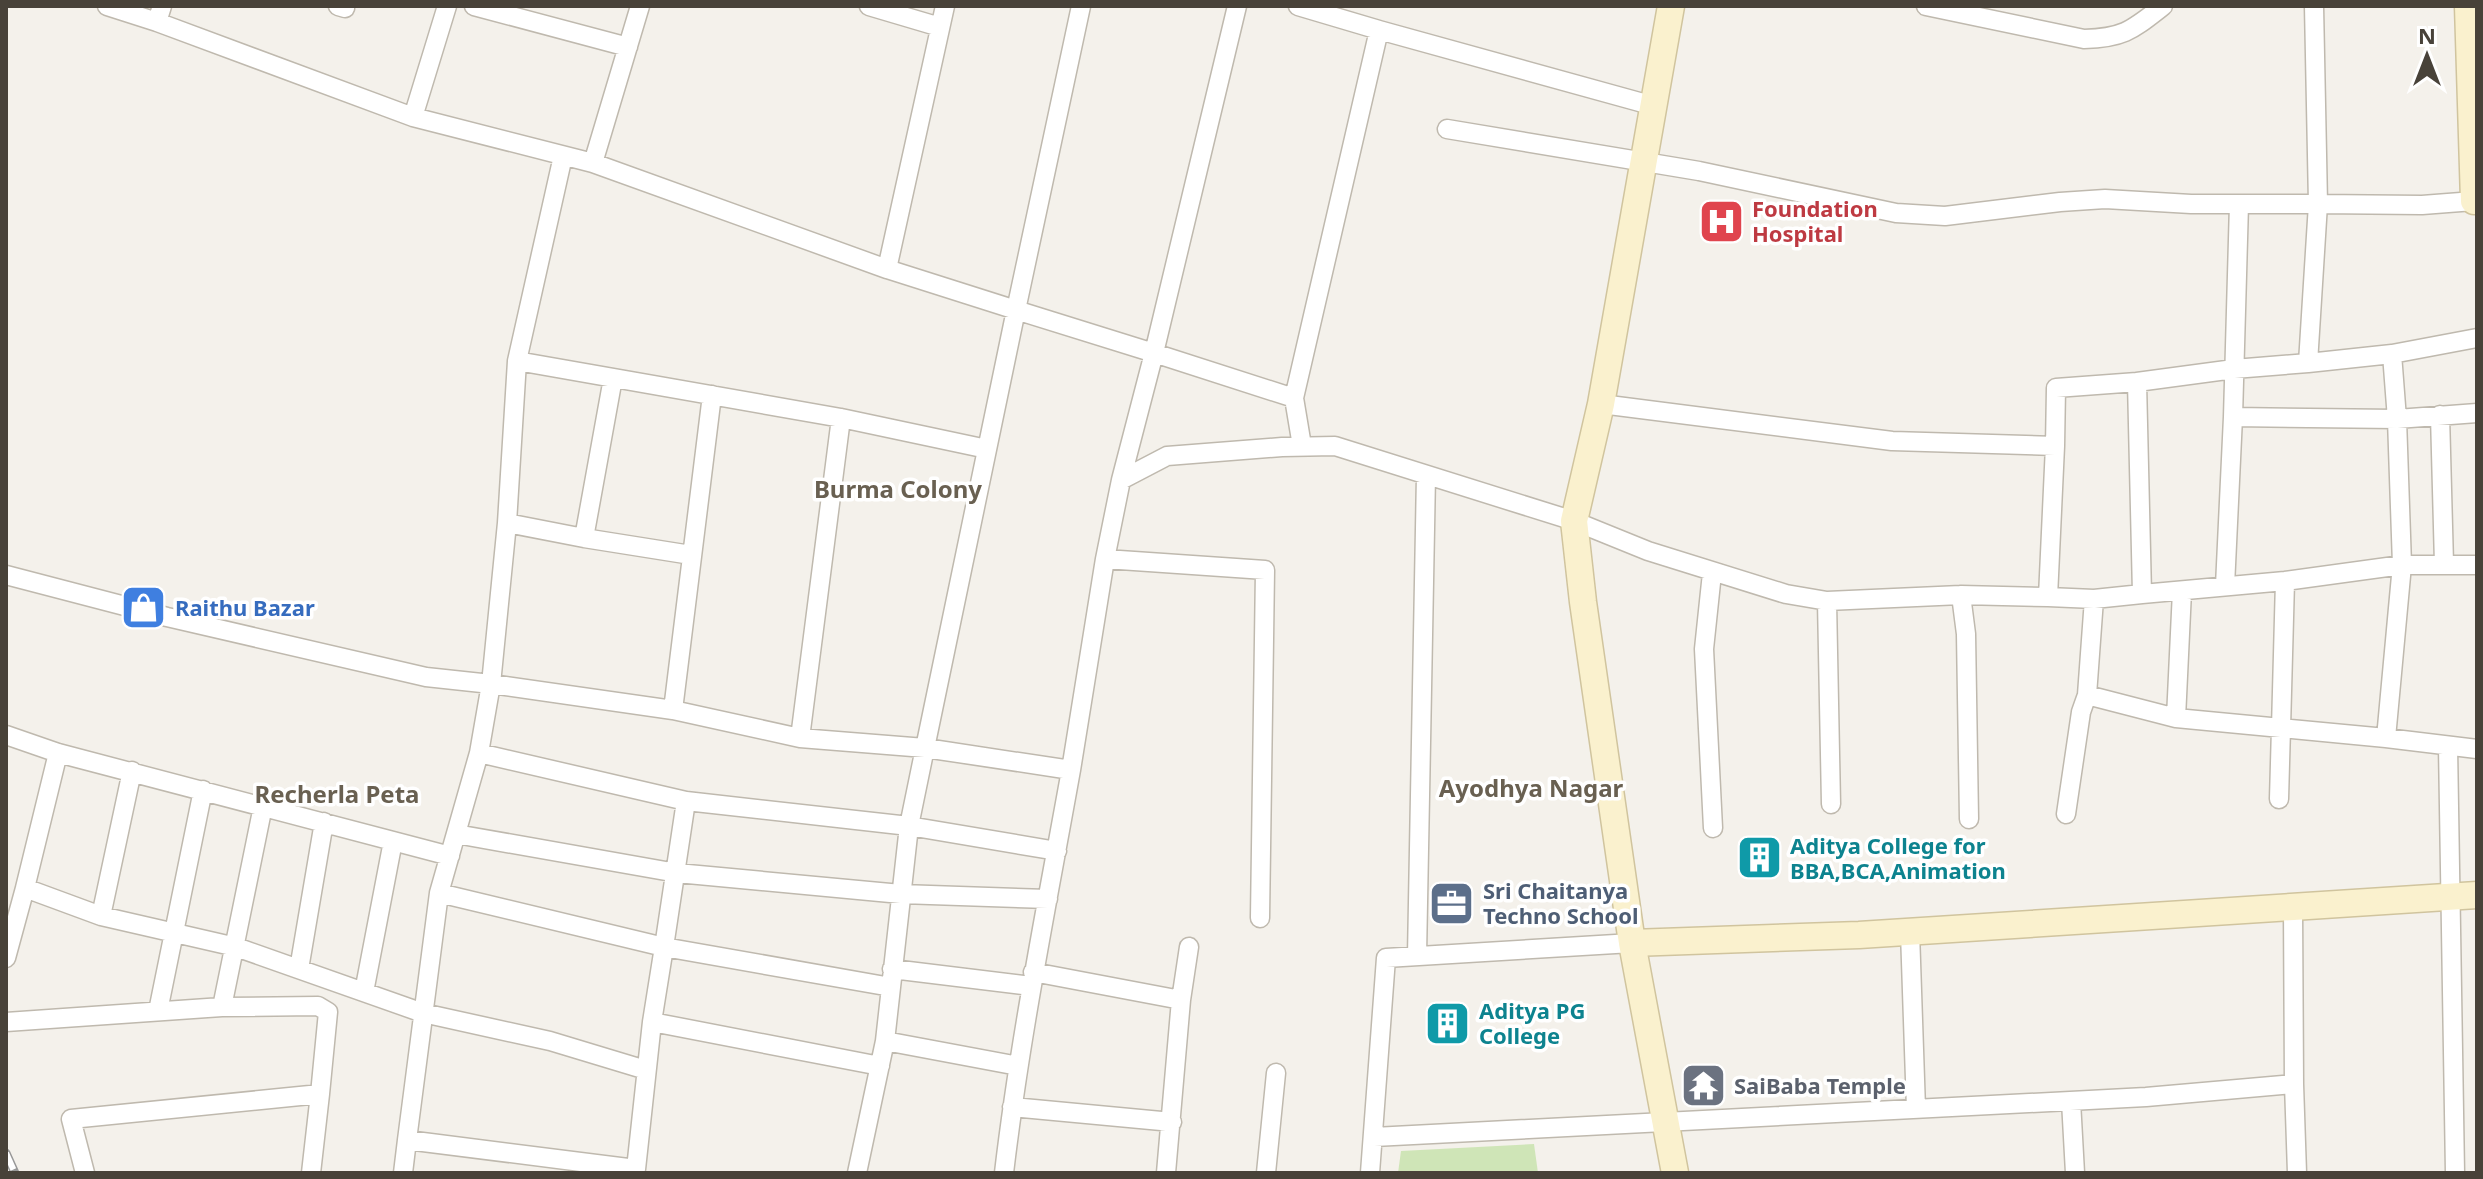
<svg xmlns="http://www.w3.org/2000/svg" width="2483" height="1179" font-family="'Noto Sans',sans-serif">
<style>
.green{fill:#cfe5b7}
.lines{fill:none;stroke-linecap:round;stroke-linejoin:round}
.street-casing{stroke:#bfb9ae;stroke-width:21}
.secondary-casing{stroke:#d0c49e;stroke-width:29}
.street{stroke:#fff;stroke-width:18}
.secondary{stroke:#faf1ce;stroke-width:26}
.rail-casing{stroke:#989898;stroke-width:9}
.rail{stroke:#fff;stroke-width:6;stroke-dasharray:18;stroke-linecap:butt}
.labels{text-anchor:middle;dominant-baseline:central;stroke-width:7;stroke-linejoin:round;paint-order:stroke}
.health-label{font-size:22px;font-weight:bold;fill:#be3a42;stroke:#fff;text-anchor:start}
.shop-label{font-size:22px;font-weight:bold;fill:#366cbe;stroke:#fff;text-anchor:start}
.culture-label{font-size:22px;font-weight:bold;fill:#0d838f;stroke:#fff;text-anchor:start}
.service-label{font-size:22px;font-weight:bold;fill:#4e5e75;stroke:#fff;text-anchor:start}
.worship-label{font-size:22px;font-weight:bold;fill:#5b616d;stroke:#fff;text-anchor:start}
.neighbourhood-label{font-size:24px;font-weight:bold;fill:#696051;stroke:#fff}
</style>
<rect width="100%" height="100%" fill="#f4f1eb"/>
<path class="green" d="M1534 1144 1538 1173H1398L1401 1151Z"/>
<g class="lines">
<defs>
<path id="street" d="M107 6 157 22 162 6
M338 6 345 8
M474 6 628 47
M869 6 940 27
M1298 6 1379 30 1294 398 1154 353 1121 480 1167 456 1282 447 1335 446 1574 521 1648 551 1786 594 1827 601 1961 595 2048 597 2055 446 1892 441 1601 404
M1926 6 2084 39C2124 38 2132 30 2163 6
M2314 6 2318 204 2422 205 2474 201
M157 22 413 117 593 163 887 269 945 6
M1379 30 1654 106
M413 117 447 6
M1447 129 1699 171 1896 213 1945 216 2060 202 2105 199 2191 204H2318L2308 363 2234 369 2137 382 2142 594 2094 599 2048 597
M563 156 517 361 841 418 987 449
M593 163 640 6
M887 269 1016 310 1081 6
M2392 354 2477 338
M517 361 507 523 584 538
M613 378 584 538 691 555
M712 395 673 710 800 738 925 748 909 826 885 1041 857 1173
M1294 398 1302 446
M2440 415 2444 564
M2233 417 2397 419 2477 413
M2055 446 2056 388 2137 382
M1121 480 1105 559 1071 770 925 748 1016 310 1154 353 1237 6
M507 523 491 684 673 710
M1105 559 1265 570 1260 918
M1712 573 1704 649 1713 828
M6 575 167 617 426 677 491 684 479 753 439 893 407 1140 636 1169 652 1022 664 947 891 987
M2285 581 2281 728 2386 738 2402 565H2477
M2225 586 2233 417 2239 204
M2142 594 2285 581 2402 565 2397 419 2392 354 2308 363
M1961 595 1966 634 1969 819
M1827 601 1831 804
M2087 695 2176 718 2182 591
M2176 718 2281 728 2279 799
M6 735 58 753 450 856
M800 738 841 418
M2386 738 2477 749
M2448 746 2455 1173
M479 753 686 801
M2066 814 2081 712 2087 695 2094 599
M456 834 677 873 901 894 1048 899
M25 888 58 753
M439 893 664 947 686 801 909 826 1057 851
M101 916 132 771
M1910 932 1916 1109
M1417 956 1426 475
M6 958 25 888 101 916 236 947 423 1013 550 1041 646 1070
M299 969 324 822
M892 969 1031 986
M1033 972 1181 1000
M364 992 393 841
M158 1011 203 790
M6 1022 222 1007 263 806
M652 1022 880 1066
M885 1041 1018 1066
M2294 1084 2297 1173
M2071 1101 2075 1173
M1012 1107 1172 1122
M1374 1137 2146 1097 2294 1084 2293 908
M85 1173 71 1119 320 1094 328 1012 318 1006 222 1007
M311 1173 320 1094
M403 1173 407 1140
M1004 1173C1020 1037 1047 904 1071 770
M1166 1173 1181 1000 1189 947
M1266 1173 1276 1073
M1370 1173 1386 958 1632 943"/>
<path id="secondary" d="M1671 6 1601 404 1574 521 1583 602 1632 943 1675 1173
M2468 6 2474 201H2477
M1632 943 1859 935 2477 895"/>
</defs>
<use href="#street" class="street-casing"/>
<use href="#secondary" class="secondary-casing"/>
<use href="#street" class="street"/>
<use href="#secondary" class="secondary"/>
<defs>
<path id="rail" d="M6 1153 15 1173"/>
</defs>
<use href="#rail" class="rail-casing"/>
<use href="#rail" class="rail"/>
</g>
<defs>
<symbol id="hospital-square" viewBox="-11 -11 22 22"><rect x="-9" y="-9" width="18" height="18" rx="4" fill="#e0444e" stroke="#fff"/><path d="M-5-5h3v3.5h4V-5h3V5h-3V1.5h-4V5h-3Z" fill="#fff"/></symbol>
<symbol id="shop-square" viewBox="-11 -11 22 22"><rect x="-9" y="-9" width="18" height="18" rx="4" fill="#3f7fe0" stroke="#fff"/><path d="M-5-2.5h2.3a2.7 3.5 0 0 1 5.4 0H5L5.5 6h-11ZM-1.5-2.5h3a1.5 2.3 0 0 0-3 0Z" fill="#fff"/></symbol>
<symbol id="building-square" viewBox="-11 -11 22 22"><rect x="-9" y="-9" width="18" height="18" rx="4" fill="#0f9aa8" stroke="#fff"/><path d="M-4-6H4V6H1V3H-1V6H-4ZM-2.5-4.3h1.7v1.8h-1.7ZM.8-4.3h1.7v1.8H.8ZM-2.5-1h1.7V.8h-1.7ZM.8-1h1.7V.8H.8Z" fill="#fff"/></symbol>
<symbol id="office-square" viewBox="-11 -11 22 22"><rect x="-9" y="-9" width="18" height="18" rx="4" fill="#5c6f8a" stroke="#fff"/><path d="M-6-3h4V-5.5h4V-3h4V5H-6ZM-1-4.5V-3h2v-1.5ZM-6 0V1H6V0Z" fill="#fff"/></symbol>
<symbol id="temple-square" viewBox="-11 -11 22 22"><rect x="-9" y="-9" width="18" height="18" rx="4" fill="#6b7280" stroke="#fff"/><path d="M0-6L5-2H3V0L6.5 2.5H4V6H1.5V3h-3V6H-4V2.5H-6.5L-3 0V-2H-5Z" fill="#fff"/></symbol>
</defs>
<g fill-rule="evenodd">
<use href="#hospital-square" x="1696" y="196" width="51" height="51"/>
<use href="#shop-square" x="118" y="582" width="51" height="51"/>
<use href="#building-square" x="1734" y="832" width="51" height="51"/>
<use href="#office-square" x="1426" y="878" width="51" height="51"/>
<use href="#building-square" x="1422" y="998" width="51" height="51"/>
<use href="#temple-square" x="1678" y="1060" width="51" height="51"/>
</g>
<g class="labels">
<g class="health-label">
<text x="1752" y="208">Foundation<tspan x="1752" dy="25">Hospital</tspan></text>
</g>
<g class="shop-label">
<text x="175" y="607">Raithu Bazar</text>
</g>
<g class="culture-label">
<text x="1790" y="845">Aditya College for<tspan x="1790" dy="25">BBA,BCA,Animation</tspan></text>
<text x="1479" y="1010">Aditya PG<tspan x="1479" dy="25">College</tspan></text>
</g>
<g class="service-label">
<text x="1483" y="890">Sri Chaitanya<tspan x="1483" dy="25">Techno School</tspan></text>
</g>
<g class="worship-label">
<text x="1734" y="1085">SaiBaba Temple</text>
</g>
<g class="neighbourhood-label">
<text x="898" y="488">Burma Colony</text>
<text x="1531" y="787">Ayodhya Nagar</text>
<text x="337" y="793">Recherla Peta</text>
</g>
</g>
<rect width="2483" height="1179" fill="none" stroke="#484239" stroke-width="16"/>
<g transform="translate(2427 56)" stroke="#ffffff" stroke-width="6" paint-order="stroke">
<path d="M0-6L14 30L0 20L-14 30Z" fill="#484239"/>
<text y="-12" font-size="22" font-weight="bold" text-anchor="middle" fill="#484239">N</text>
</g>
</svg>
